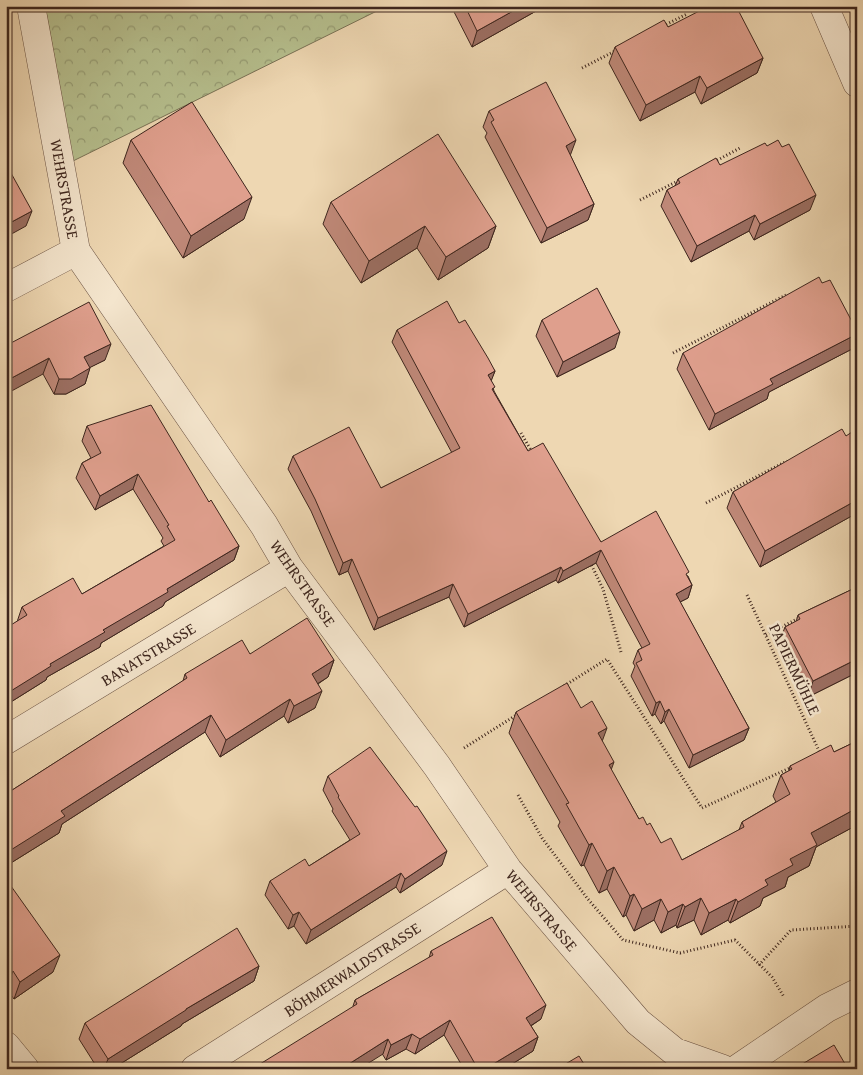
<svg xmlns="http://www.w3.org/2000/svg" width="863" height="1075" font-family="'Gentium Book Plus',serif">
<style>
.forest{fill:url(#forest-crowns);stroke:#7a7256}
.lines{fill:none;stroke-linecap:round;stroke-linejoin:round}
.minor-casing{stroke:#6a5243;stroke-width:29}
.path{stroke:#3e261e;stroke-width:3;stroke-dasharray:1 2.5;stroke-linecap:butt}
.minor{stroke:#f4e5cd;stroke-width:28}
.wall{fill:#c08979;stroke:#3e261e}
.shaded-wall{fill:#9c6f63;stroke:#3e261e}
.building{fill:#df9f8d;stroke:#3e261e}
.labels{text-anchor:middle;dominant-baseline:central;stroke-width:5;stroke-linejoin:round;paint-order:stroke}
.street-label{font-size:16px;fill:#3e261e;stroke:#f4e5cd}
</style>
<defs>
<pattern id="forest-crowns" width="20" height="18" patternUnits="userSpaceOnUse" patternTransform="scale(1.25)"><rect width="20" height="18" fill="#b6bf8e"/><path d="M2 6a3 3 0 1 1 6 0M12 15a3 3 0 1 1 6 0" fill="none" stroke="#959b73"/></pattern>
</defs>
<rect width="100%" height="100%" fill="#eed7b2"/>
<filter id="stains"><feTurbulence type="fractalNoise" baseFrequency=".004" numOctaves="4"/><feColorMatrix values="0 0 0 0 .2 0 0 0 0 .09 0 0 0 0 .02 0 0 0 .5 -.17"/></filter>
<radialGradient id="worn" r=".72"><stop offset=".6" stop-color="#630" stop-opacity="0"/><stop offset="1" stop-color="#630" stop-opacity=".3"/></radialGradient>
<path class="forest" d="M45 6H387L73 161Z"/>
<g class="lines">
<defs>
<path id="minor" d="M31 6 76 251 264 525 289 568 437 766 508 870 638 1022 675 1052 723 1069
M824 6 857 83
M6 288 76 251
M6 740 289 568
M6 1046 25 1069
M195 1069 508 870
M737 1069 827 1008 857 993"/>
</defs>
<use href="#minor" class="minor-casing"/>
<path class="path" d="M663 26 687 14
M582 68 617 50
M714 162 740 148
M640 200 680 180
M673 353 786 295
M521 433 532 452
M706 503 787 461
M590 562 603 589 621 652
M747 595 820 753
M766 635 799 618
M564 686 607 659 702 808 792 767
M464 748 518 714
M518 795 542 838 587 898 623 940 680 953 735 940 772 977 784 997
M759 965 791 930 857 926"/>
<use href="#minor" class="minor"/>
</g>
<path class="wall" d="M451 6H545L472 47Z
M715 8 763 58 757 73 701 104 695 92 640 121 609 63 615 47 668 27Z
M489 111 570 155 594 204 588 220 541 243 485 137 487 133 483 127Z
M131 140 244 219 183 258 123 163Z
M720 165 810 210 754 240 749 231 691 262 661 206 667 190 675 186 678 179Z
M331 202 496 226 488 248 438 280 417 248 361 283 323 224Z
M542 320 615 348 557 377 536 336Z
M459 323 495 371 491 380 494 391 528 451 601 542 688 576 692 585 688 598 680 602 749 728 744 740 689 768 664 721 661 724 655 714 652 716 631 676 635 666 633 663 638 650 642 648 596 563 558 583 556 580 464 627 449 597 374 630 348 571 339 575 311 511 288 469 293 456 381 488 452 453 392 342 397 330Z
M9 344 105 360 90 367 85 384 66 394H54L43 374Z
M852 349 769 392 767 399 709 430 677 369 683 353Z
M87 426 209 502 239 546 234 560 165 602 163 606 101 643 100 647 47 677 46 680 6 705V628L17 622 22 607 82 594 164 546 161 541 163 538 133 489 95 510 76 478 82 463 91 458 82 441Z
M846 436 857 441V513L760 567 727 508 733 492Z
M857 587V674L856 673 808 697 779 643 785 627 796 622 798 615Z
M250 654 334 660 328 677 318 684 315 708 288 723 284 716 220 757 205 732 62 824 59 833 6 866V794L183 681 185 674Z
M581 708 602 741 611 770 639 819 647 825 661 843 682 860 739 830 742 822 776 802 773 796 781 775 789 771 790 766 834 752 857 741V825L816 847 809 866 788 877 785 887 763 898 760 906 730 923 728 920 701 935 694 920 677 928 676 925 661 933 654 920 634 931 626 915 623 917 607 889 599 893 584 865 581 866 558 826 560 822 509 733 516 712Z
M328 776 442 865 400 893 396 887 306 944 294 926 288 929 265 895 270 881 309 866 350 840 332 811 333 809 323 790Z
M6 879 53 972 14 999 6 988Z
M431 951 541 1019 531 1026 538 1037 533 1051 504 1069H464L444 1035 415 1054 406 1049 386 1060 353 1006 355 1000 429 958Z
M259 966 254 981 182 1024 181 1026 112 1069H98L79 1039 85 1023Z"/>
<path class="shaded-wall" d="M522 6H545L472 47 477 31Z
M763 58 757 73 701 104 707 88Z
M700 76 695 92 640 121 646 105Z
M576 140 570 156 566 146Z
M816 195 810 210 754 240 760 224Z
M252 197 244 219 183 258 191 236Z
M594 204 588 220 541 243 547 228Z
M32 211 26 226 6 237V225Z
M755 215 749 231 691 262 697 246Z
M425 226 417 248 361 283 369 261Z
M496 226 488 248 438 280 446 257Z
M620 332 615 348 557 377 563 362Z
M857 334V337L852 349 769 392 767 399 709 430 715 414 770 379Z
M111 344 105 360 79 373 84 357Z
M49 358 43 374 6 394V381Z
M90 368 85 384 66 394H54L59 379Z
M495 371 490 384 488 375Z
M138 474 133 489 95 510 100 496Z
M857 500V513L760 567 765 551Z
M239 546 234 560 165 602 163 606 101 643 100 647 47 677 46 680 6 705V694L50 664 167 589Z
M601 550 596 563 558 583 563 571Z
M352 559 348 571 339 575 343 563Z
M561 567 556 580 464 627 468 614Z
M453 584 449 597 374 630 378 618Z
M692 585 688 598 672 606 676 594Z
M857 659 856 673 808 697 813 681Z
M334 660 328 677 306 691 312 674Z
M322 691 315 708 288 723 294 706Z
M290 699 284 716 220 757 226 740Z
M660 701 655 714 652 716 656 703Z
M669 709 664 721 661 724 665 712Z
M211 715 205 732 62 824 59 833 6 866V853L61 811Z
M607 728 599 750 598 733Z
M749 728 744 740 689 768 693 755Z
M614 762 606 784 609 765Z
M857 808V825L816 847 809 866 788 877 785 887 763 898 760 906 730 923 738 902 765 880 811 833Z
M592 843 584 865 581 866 589 845Z
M447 851 442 865 400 893 405 879Z
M614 867 607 889 599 893 607 871Z
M401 873 396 887 306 944 311 930Z
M634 894 626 915 623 917 630 896Z
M701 898 694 920 677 928 685 907Z
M661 899 654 920 634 931 642 909Z
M736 899 728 920 701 935 709 913Z
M683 904 676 925 661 933 668 912Z
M299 912 294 926 288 929 293 915Z
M60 955 53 972 14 999 20 982Z
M259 966 254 981 182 1024 181 1026 112 1069H104L108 1059 186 1009Z
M13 971 7 988H6V977L7 975Z
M546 1005 541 1019 521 1032 526 1018Z
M450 1020 444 1035 415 1054 420 1039Z
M412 1034 406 1049 386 1060 391 1045Z
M538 1037 533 1051 504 1069H485Z
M388 1039 383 1054 359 1069H341Z"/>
<path class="building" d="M465 6H522L477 31Z
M709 6H714L715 8 718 6H726L728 9 732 6H736L763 58 707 88 700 76 646 105 615 47 664 20 668 27Z
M546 82 576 140 566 146 594 204 547 228 491 122 494 120 489 111Z
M192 102 252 197 191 236 131 140Z
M438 134 496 226 446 257 425 226 369 261 331 202Z
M778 140 782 147 789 144 816 195 760 224 755 215 697 246 667 190 680 183 678 179 716 158 720 165 765 143 767 146Z
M6 164 32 211 6 225Z
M819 277 822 283 830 280 857 331V334L770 379 773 384 715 414 683 353Z
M597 288 620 332 563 362 542 320Z
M447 301 459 323 465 320 488 358 495 371 488 375 495 387 492 389 528 451 543 443 601 542 656 511 689 572 686 574 692 585 676 594 749 728 693 755 669 709 665 712 660 701 656 703 636 663 642 660 638 650 650 644 601 550 563 571 561 567 468 614 453 584 378 618 352 559 343 563 315 499 293 456 349 427 381 488 460 448 397 330Z
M89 302 111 344 84 357 90 368 71 379H59L49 358 6 381V339L9 344Z
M151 405 209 502 211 500 239 546 167 589 168 592 103 630 105 632 50 664 51 666 6 694V628L27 615 22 607 73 578 82 594 175 540 167 526 169 525 138 474 100 496 82 463 101 453 87 426Z
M842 429 846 436 852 432 857 441V500L765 551 733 492Z
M857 587V659L813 681 785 627 800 619 798 615Z
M307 618 334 660 312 674 322 691 294 706 290 699 226 740 211 715 61 811 65 816 6 853V794L187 678 185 674 242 640 250 654Z
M567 683 581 708 592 701 607 728 598 733 614 762 609 765 639 819 643 817 647 825 650 823 661 843 671 838 682 860 744 827 742 822 790 794 781 775 792 769 790 766 831 745 834 752 857 741V808L811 833 817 845 790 859 793 865 765 880 768 885 738 902 736 899 709 913 701 898 685 907 683 904 668 912 661 899 642 909 634 894 630 896 614 867 607 871 592 843 589 845 566 804 569 803 516 712Z
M370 747 415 807 417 806 447 851 405 879 401 873 311 930 299 912 293 915 270 881 305 859 309 866 360 834 338 797 339 796 328 776Z
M6 879 60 955 20 982 13 971 7 975 6 973Z
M492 917 546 1005 526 1018 538 1037 485 1069H478L450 1020 420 1039 412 1034 391 1045 388 1039 341 1069H252L357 1004 355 1000 433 955 431 951Z
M237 928 259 966 186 1009V1010L108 1059 85 1023Z
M834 1045 848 1069H794Z
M579 1056 587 1069H557Z"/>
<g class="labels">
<g class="street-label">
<text transform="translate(65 189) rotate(80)">WEHRSTRASSE</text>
<text transform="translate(303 583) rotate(55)">WEHRSTRASSE</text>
<text transform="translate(148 654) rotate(-31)">BANATSTRASSE</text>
<text transform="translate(795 669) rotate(65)">PAPIERMÜHLE</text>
<text transform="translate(542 910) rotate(50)">WEHRSTRASSE</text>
<text transform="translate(352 969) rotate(-33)">BÖHMERWALDSTRASSE</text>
</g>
</g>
<rect width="863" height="1075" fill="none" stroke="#eed7b2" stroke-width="25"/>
<rect x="8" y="8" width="848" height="1060" fill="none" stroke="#3e261e" stroke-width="2.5"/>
<rect x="12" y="12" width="838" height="1050" fill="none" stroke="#3e261e"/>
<rect width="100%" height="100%" filter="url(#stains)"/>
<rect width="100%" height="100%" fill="url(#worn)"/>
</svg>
